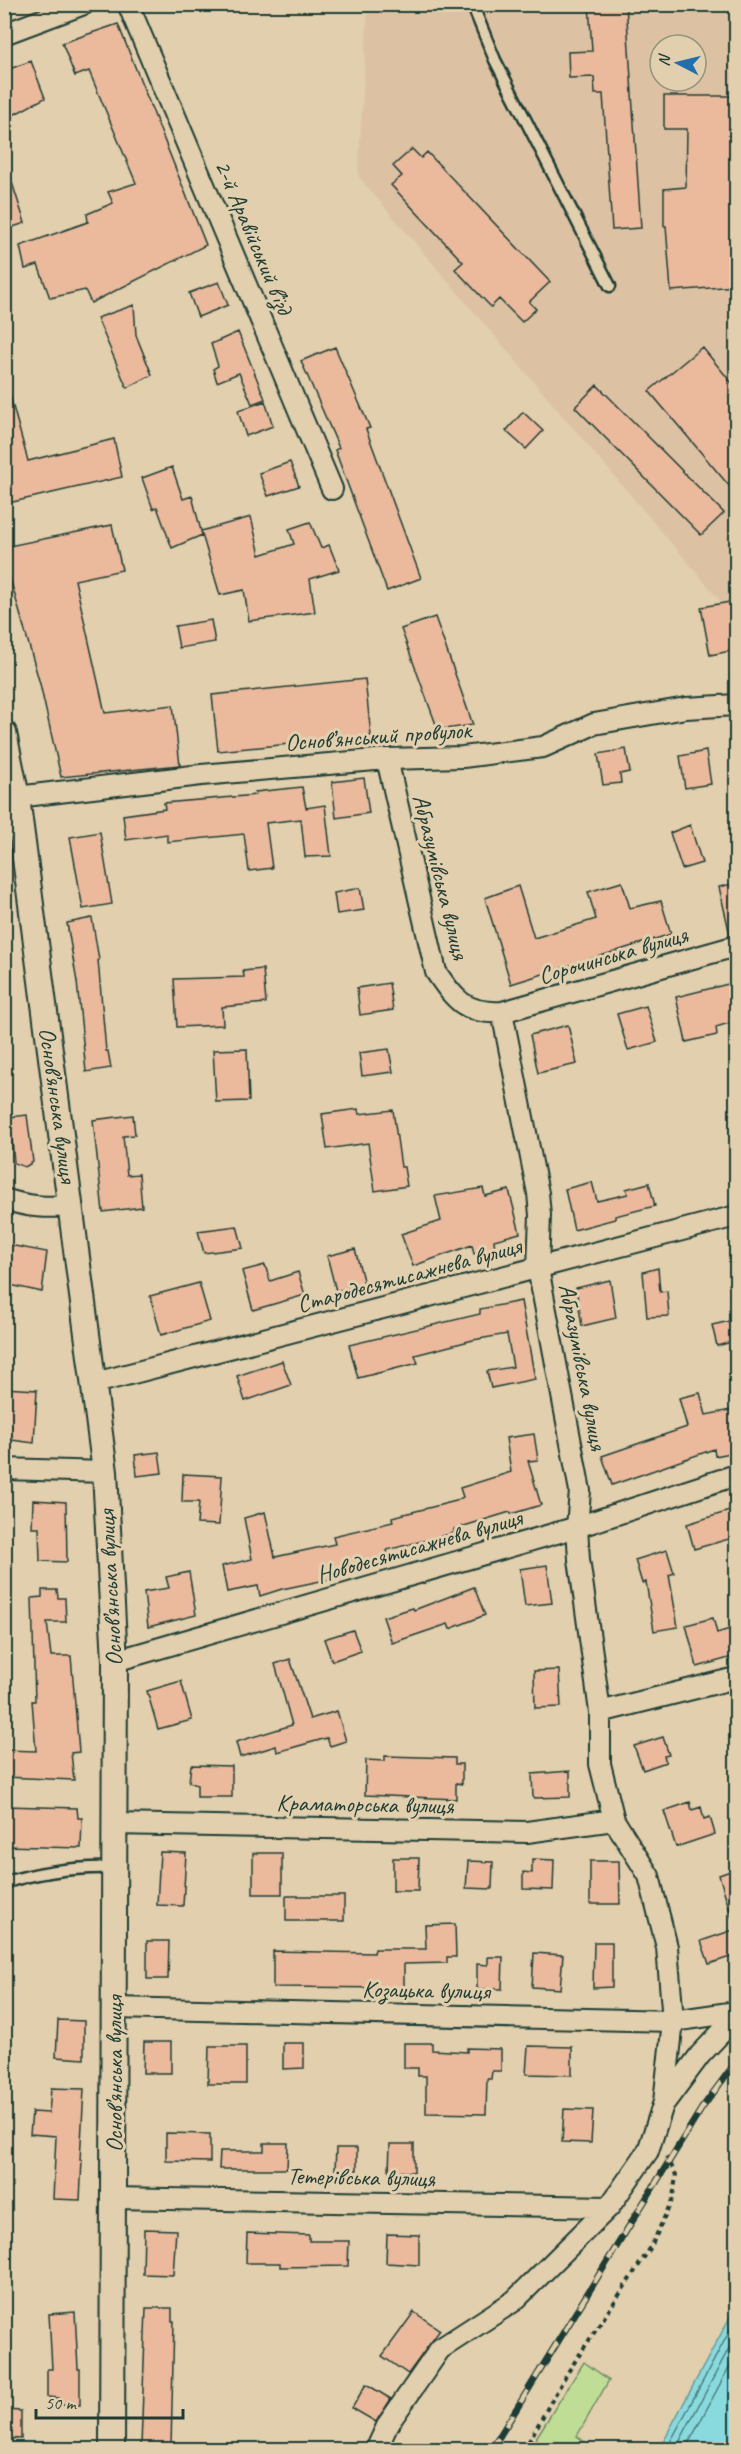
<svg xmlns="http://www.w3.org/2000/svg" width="741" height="2454" font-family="Caveat,sans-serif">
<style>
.built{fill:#dcc2a3;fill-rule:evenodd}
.green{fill:#bfdd95;stroke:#6f8d64;stroke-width:1.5}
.water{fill:#89dadf;stroke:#5f9b9b;stroke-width:1.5}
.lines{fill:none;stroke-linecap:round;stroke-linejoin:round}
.shore{stroke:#497c78;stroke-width:1.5}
.building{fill:#ebb99c;stroke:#1f3d34;stroke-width:1.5}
.service-casing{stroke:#1f3d34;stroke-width:15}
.minor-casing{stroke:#1f3d34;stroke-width:24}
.tertiary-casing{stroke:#1f3d34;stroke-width:28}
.path{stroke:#1f3d34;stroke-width:4;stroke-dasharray:4.5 4.5;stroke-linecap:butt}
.service{stroke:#e1cfad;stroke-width:10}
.minor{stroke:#e1cfad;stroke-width:20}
.tertiary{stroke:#e1cfad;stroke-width:24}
.rail-casing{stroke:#1f3d34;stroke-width:7}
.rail{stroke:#e1cfad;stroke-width:4.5;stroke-dasharray:14;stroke-linecap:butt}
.labels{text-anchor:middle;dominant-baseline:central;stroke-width:6;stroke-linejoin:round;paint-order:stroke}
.street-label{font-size:24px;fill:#1f3d34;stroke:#e1cfad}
</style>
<rect width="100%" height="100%" fill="#e1cfad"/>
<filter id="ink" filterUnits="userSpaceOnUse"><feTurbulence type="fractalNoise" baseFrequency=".0167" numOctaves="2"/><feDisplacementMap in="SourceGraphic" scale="12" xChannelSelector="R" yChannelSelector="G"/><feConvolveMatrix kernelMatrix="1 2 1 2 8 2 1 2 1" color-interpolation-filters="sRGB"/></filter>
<g filter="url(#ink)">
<path class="built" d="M368 5H736V619L358 176ZM660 45H696V81H660Z"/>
<path class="green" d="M584 2362 609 2380 577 2436 594 2449H529Z"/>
<path class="water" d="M736 2306V2449H659Z"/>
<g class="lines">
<path class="shore" d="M666 2450 736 2319
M675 2450 736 2335
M685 2450 736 2354"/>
</g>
<path class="building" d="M589 4H626L641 228 612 230 603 94H595L594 77 569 78 568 52 592 51Z
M118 24 206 245 91 303 85 290 50 298 38 265 25 269 20 246 88 222 87 214 113 203 108 192 136 183 89 71 75 76 62 43Z
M31 61 45 98 4 120V71Z
M664 96H736V286L671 291 666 226H664V189L686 187 687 129H664Z
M412 149 421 158 427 152 550 282 529 302 536 309 522 322 499 299 491 307 455 269 463 262 391 185 402 176 393 166Z
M8 170 25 223 4 230V171Z
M219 282 228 305 198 317 189 293Z
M134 305 136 335 152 375 127 388 97 318Z
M238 332 265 399 252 404 239 373 217 382 213 369 218 366 211 344Z
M335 347 370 428 366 429 421 578 387 591 335 450 339 448 301 361Z
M702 347 736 388V494L649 391Z
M597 385 724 513 701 535 575 407Z
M4 392H9L28 461 114 439 122 477 4 504Z
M265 401 273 426 246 436 238 411Z
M523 412 543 431 526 449 506 431Z
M290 462 299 486 268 496 259 473Z
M172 467 183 499 192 496 202 535 172 548 157 507 153 509 142 478Z
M251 517 260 555 294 544 289 529 310 522 321 548 329 545 339 570 310 579 315 612 249 621 244 590 220 595 201 531Z
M112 525 122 570 75 580 105 713 173 705 180 765 61 777 40 684 4 557V547Z
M736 601V650L710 655 701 607Z
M435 617 473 725 438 730 401 629Z
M211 620 215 642 179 648 175 626Z
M365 679 371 736 218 751 212 695Z
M626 749 630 772 620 774 621 783 603 785 598 754Z
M706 751 711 784 685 788 680 756Z
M364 778 369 813 336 818 332 782Z
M302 787 306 808 325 805 331 856 305 857 301 819 266 823 272 868 249 871 244 834 167 842V834L126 840 123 815 165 809 164 803 256 795 255 792Z
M690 825 702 863 682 869 670 833Z
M100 832 112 904 83 909 70 837Z
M622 882 630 908 661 901 671 934 511 984 485 898 518 886 534 938 596 919 588 892Z
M736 883V934L730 935 719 887Z
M360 888 364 910 337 914 334 893Z
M92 918 99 960H98L106 1051H108L111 1068 86 1072 77 982 67 923Z
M263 969 266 1003 222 1007 223 1025 177 1027 174 979 244 977 243 971Z
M736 982V1021L716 1027 717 1035 686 1042 676 997Z
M389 983 393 1010 360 1015 357 988Z
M646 1006 657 1042 628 1050 617 1014Z
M568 1025 577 1064 538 1073 530 1035Z
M247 1049 249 1101 216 1102 213 1050Z
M389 1049 393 1072 362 1076 359 1053Z
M358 1109 359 1114 393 1110 401 1167H404L407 1186 375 1191 368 1143 327 1149 322 1114Z
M27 1115 33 1162 25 1167 14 1163 10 1117Z
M133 1115 135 1135 123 1136 127 1175 139 1174 142 1207 103 1212 93 1120Z
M592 1182 597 1201 628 1194 626 1189 649 1183 655 1206 615 1216V1219L574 1230 565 1189Z
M483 1188 485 1196 509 1190 520 1233 494 1240 495 1250 474 1254 472 1245 413 1266 401 1234 441 1221 435 1196Z
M237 1226 243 1248 204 1253 198 1231Z
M9 1245 47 1252 42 1292 10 1285 11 1269 4 1268Z
M355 1249 364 1284 336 1291 327 1256Z
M265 1265 270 1281 298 1272 305 1295 253 1310 242 1271Z
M658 1268 660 1292 667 1291 669 1316 647 1317 643 1272Z
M610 1280 616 1318 582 1326 576 1288Z
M199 1283 210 1321 161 1335 150 1296Z
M521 1301 535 1379 491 1388 487 1371 513 1367 507 1334 473 1340 415 1355 418 1363 358 1378 349 1345 480 1314V1309Z
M730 1321 735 1341 717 1346 712 1325Z
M282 1361 291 1385 245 1401 237 1376Z
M4 1388 37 1390 34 1443 4 1439Z
M700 1393 706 1415 736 1409V1452L715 1456 714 1449 612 1485 602 1456 687 1427 679 1398Z
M534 1434 538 1460 528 1461 541 1505 511 1514 510 1512 454 1529V1533L387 1550 388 1557 333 1570 335 1578 282 1589 260 1596 258 1586 227 1592 222 1566 252 1559 244 1518 265 1512 275 1557 335 1544 333 1536 393 1522 392 1517 456 1501 463 1497 460 1488 511 1472 506 1438Z
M159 1452 162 1473 137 1476 135 1455Z
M183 1474 222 1476 219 1525 197 1524 199 1502H182Z
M33 1500 66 1502 67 1562 40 1561 39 1528H32Z
M736 1509V1537L694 1549 687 1524Z
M667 1550 674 1573 669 1575 678 1627 654 1631 646 1582 642 1583 635 1560Z
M547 1565 552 1603 525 1606 520 1569Z
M189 1572 196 1615 148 1627 144 1592 169 1588 166 1577Z
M474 1587 485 1615 450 1629 448 1624 392 1643 383 1617 413 1608 414 1610Z
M42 1590H57L58 1598H65L66 1622H47L51 1656H71L79 1752 71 1753 74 1780 4 1777V1750L36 1751 32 1701H35L32 1598 42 1597Z
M713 1618 717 1633 736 1627V1656L697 1667 686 1625Z
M353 1630 361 1651 332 1661 324 1639Z
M290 1659 310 1719 337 1711 346 1741 330 1746 327 1738 277 1752 276 1746 240 1757 236 1742 292 1725 275 1664Z
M559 1670 561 1707 535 1708 534 1671Z
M181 1681 192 1720 158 1729 147 1691Z
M663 1737 669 1755 664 1756 666 1762 643 1770 634 1746Z
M385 1756 455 1758V1764H462V1784L456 1783V1799L365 1795 366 1760 385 1761Z
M191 1765 232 1766V1797H197V1785L189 1782Z
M570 1771V1797L533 1798 532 1774Z
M690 1802 692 1810 701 1807 704 1819 710 1817 715 1834 676 1847 664 1811Z
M4 1806 77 1808 78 1818H82L81 1848 4 1846Z
M160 1852 186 1853 183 1906 157 1905Z
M253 1853H282V1894H253Z
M393 1858H419L418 1891H393Z
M532 1859 554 1860 553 1890 523 1889V1872L532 1873Z
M468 1861 493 1862 492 1889 466 1888Z
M590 1861H619L620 1904H590Z
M736 1869V1920L733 1921 719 1875Z
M286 1896H344V1921H286Z
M455 1924 456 1957H447V1963L404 1964V1988L273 1987V1951L374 1953 375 1949H426L425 1925Z
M736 1929V1955L709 1964 701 1941Z
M147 1941H169L168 1979H147Z
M594 1942H612V1987L593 1988Z
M534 1953 563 1955 560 1989 532 1987Z
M488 1957H503L502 1989H477V1964L488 1965Z
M58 2020 84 2021V2059L56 2057Z
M144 2042H171V2073H143Z
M283 2043H304V2068L283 2069Z
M404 2043H432V2050L467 2052V2048L501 2049V2071H492L491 2079H487L486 2114 426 2113V2076H418V2068H404Z
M209 2046H246V2084H208Z
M528 2046 572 2047V2075L526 2074Z
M51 2088 84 2089 80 2160H82L80 2200 53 2199 56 2136 30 2134 32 2112 49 2113Z
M564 2109 593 2110 591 2143 562 2142Z
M166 2133 210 2134V2162L166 2161Z
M264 2143H288L287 2169H219L220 2151H264Z
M390 2144H414V2172L389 2171Z
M336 2148H357V2170H335Z
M144 2229 176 2230 173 2275 143 2274Z
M247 2233 309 2235V2241H349L348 2266 280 2267V2263H246Z
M387 2234 419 2235V2265L386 2263Z
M146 2308H172V2321H174L171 2447 141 2446Z
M75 2312 78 2369H80V2405H59V2398L47 2397V2369H52L49 2314Z
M414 2312 440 2330 408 2374 382 2356Z
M366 2384 391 2399 376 2422 352 2408Z
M4 2410 21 2411V2439L4 2438Z"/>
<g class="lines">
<defs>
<path id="service" d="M472 4 495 60 610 286
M4 1883C41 1871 76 1867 114 1868"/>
<path id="minor" d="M128 4 332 489
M4 34 84 4
M17 797 201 775 387 759 463 757 543 747 594 724 686 708 736 705
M502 1012 736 946
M4 1199C28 1207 47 1208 71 1206
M95 1383 736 1216
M4 1469 105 1472
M115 1661 577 1527 736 1475
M600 1712 736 1678
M114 1824 527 1832 614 1820
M114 2008 673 2021 736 2012
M665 2102 700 2055 736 2017
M113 2198 609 2207
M376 2450 388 2424 440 2349 514 2301 609 2207 648 2151 664 2102 673 2021 667 1947 649 1876 614 1820 600 1764V1712L579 1559 577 1527 580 1491 538 1268 540 1215 538 1193 502 1012C465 1014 455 1000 436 972L387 759"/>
<path id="tertiary" d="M4 733 17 797 105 1472 115 1661 112 2450"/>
</defs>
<use href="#service" class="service-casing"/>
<use href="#minor" class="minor-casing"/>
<use href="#tertiary" class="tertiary-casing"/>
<path class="path" d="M524 2450 566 2375 651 2247 673 2198 676 2175 666 2155"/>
<use href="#service" class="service"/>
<use href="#minor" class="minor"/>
<use href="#tertiary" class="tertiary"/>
<defs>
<path id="rail" d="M491 2450 702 2108 736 2062"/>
</defs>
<use href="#rail" class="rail-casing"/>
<use href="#rail" class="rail"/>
</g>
</g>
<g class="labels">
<g class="street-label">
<text transform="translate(254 237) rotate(67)">2-й Аравійський в’їзд</text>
<text transform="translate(378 736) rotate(-4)">Основ’янський провулок</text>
<text transform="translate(441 877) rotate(76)">Абразумівська вулиця</text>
<text transform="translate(613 955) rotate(-16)">Сорочинська вулиця</text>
<text transform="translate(58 1105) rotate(82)">Основ’янська вулиця</text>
<text transform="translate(409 1275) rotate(-15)">Стародесятисажнева вулиця</text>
<text transform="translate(583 1367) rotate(79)">Абразумівська вулиця</text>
<text transform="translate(419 1546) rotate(-16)">Новодесятисажнева вулиця</text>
<text transform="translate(110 1588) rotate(-93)">Основ’янська вулиця</text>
<text transform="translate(365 1804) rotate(1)">Краматорська вулиця</text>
<text transform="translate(426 1990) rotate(1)">Козацька вулиця</text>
<text transform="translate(114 2074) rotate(-90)">Основ’янська вулиця</text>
<text transform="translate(361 2177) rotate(1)">Тетерівська вулиця</text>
</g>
</g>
<rect width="741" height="2454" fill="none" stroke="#e1cfad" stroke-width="24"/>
<rect x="12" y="12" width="717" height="2430" fill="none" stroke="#1f3d34" stroke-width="2" filter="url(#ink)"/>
<g transform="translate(678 63) rotate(277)"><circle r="28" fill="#e1cfad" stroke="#93957d" stroke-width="1.5"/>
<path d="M0-4.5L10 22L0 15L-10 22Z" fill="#1f6fb2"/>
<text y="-9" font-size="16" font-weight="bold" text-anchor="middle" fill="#1f3d34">N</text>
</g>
<path d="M36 2409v9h147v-9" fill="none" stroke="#1f3d34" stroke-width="3"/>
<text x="45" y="2409" font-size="18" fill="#1f3d34" stroke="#e1cfad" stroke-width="4.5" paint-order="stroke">50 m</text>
</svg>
